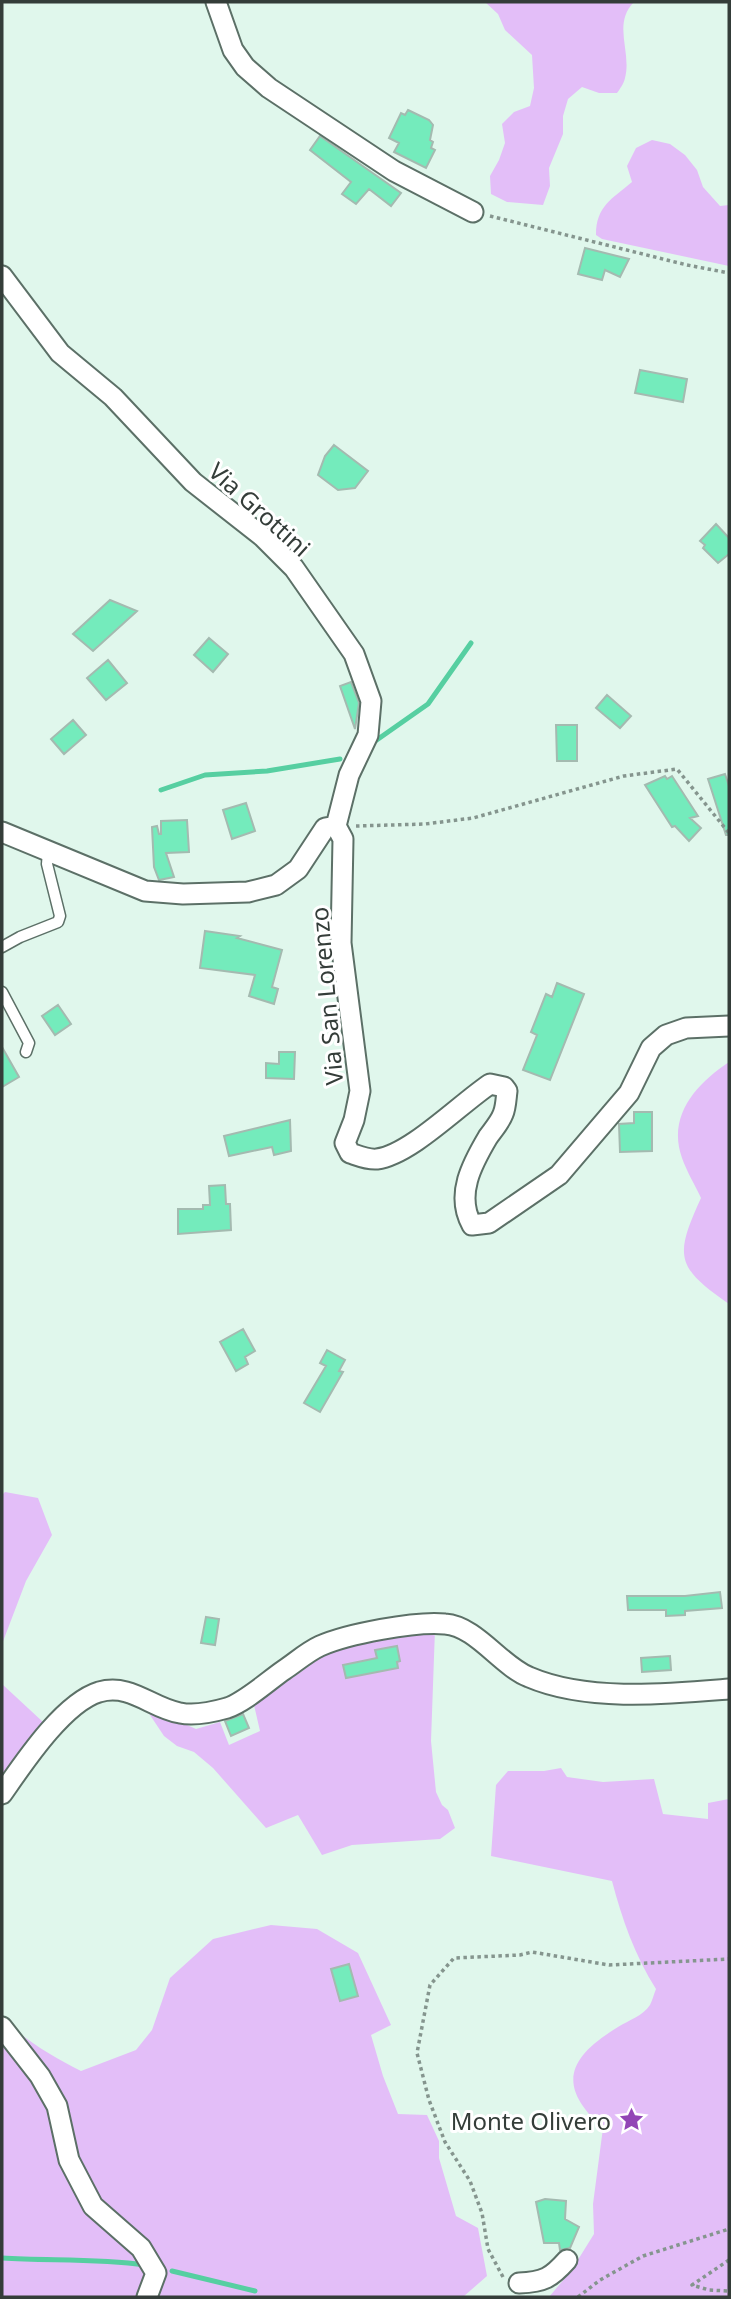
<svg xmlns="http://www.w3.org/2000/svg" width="731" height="2299" font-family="'Noto Sans',sans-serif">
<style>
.green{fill:#e3bef8}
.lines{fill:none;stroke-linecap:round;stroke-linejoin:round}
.stream{stroke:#56cfa1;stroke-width:5}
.building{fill:#74ebbc;stroke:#a4bab0;stroke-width:2}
.service-casing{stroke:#5c7067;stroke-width:13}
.minor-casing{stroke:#5c7067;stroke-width:23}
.path{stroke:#85958e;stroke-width:3.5;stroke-dasharray:3.5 3.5;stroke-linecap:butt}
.service{stroke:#fff;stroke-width:10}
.minor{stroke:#fff;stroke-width:19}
.labels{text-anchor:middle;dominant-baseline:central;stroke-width:6;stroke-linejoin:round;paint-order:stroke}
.street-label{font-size:24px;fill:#343d39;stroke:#fff}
.poi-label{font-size:24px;fill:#343d39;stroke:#fff;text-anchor:end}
</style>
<rect width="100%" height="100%" fill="#e0f7ec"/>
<path class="green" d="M485 2H634C612 24 632 52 625 78 624 83 620 89 617 93H599L582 87 568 99 563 116V134L549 168 550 186 543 205 507 202 491 194 490 176 499 160 505 143 502 124 514 112 530 106 534 88 532 55 505 30 498 14Z
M652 140 670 144 685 155 697 170 703 187 720 206 729 205V266L602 239 596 235C596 206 612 199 632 182L627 166 636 148Z
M729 1062V1304C676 1267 674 1257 701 1198 695 1185 687 1172 682 1158 667 1116 696 1084 729 1062Z
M5 1492 38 1498 52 1535 26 1581 2 1644V1495Z
M435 1629 431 1741 436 1792 442 1805 448 1810 455 1828 440 1839 352 1845 322 1855 298 1815 266 1828 213 1768 194 1752 177 1746 164 1736 144 1706 196 1729 220 1722 229 1745 260 1731 254 1705 326 1654 345 1647Z
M2 1684 43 1722 2 1785Z
M561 1768 567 1777 603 1782 654 1779 663 1814 708 1819V1803L729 1799V2297H549L571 2271 594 2234 593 2204 603 2128C555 2085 569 2057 618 2027 629 2020 643 2016 650 2005 652 2001 654 1994 656 1989 635 1956 622 1919 612 1881L491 1856 496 1785 508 1771H544Z
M271 1925 317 1929 358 1953 391 2025 371 2035 383 2076 398 2114 427 2115 439 2141V2158L456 2216 478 2228 487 2276 463 2297H2V2017C25 2041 52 2056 81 2071L136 2050 152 2030 170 1978 213 1939Z"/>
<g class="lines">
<path class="stream" d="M371 744 428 704 471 643
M161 790 205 775 267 771 340 759
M2 2258C49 2261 97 2258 145 2265
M172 2271 255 2291"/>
</g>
<path class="building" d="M408 110 429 120 433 125 430 140 433 142 431 148 435 150 426 168 394 152 399 143 389 138 401 113 405 115Z
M320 136 401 193 391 206 369 189 356 204 342 194 351 182 310 150Z
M585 248 629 259 620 277 605 270 602 280 578 274Z
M640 370 687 379 683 402 635 393Z
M334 445 368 471 355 488 338 490 318 475 325 456Z
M716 524 729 538V554L718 563 703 548 705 545 700 541Z
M110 600 137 611 93 651 73 634Z
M209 638 228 654 213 672 194 655Z
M108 660 127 683 106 700 87 678Z
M351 682 359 703 355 729 340 686Z
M607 695 631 716 620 728 596 708Z
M73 720 86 735 64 754 51 739Z
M556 725H577V761H557Z
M725 774 729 786V835H726L708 779Z
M665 776 667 779 672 776 698 816 690 818 701 828 689 841 675 826 672 827 645 785Z
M246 803 255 831 232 839 223 810Z
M187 820 189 852 166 853 174 877 159 880 154 867 152 827 157 826 159 834H161V821Z
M205 931 240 936 237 938 282 950 272 987 278 989 274 1004 249 996 255 975 200 968Z
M557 983 584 994 550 1080 523 1070 537 1035 531 1032 546 994 552 997Z
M58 1005 71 1024 55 1035 42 1016Z
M2 1047 19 1077 2 1087Z
M279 1052H295L294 1079 266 1078V1063L279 1064Z
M634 1112H652V1151L620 1152 619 1124 634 1123Z
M290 1120 291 1151 274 1155 272 1147 229 1156 224 1136Z
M225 1185 226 1204H230L231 1230 178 1234V1209H203V1205H210L209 1186Z
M243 1329 255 1351 245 1357 248 1364 236 1371 220 1342Z
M327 1350 345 1360 339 1371 343 1372 320 1412 304 1403 326 1366 320 1363Z
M720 1592 722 1608 685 1611V1615L666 1616V1610H628L627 1596H685Z
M206 1617 219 1619 215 1645 201 1643Z
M397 1646 400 1661 397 1662 398 1668 346 1678 343 1665 377 1658 375 1650Z
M670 1656 671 1670 642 1672 641 1658Z
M243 1714 249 1728 231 1736 225 1721Z
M349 1964 358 1996 340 2001 331 1969Z
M545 2199 566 2201 565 2219 579 2227 570 2248 560 2250 559 2243H544L536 2202Z"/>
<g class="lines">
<defs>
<path id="service" d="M2 947 20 937 58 922 60 916 47 864 48 852
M2 992 29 1043 26 1052"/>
<path id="minor" d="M216 2 233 50 245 67 269 88 394 171 473 212
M2 276 60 353 113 397 193 482 263 537 294 568 354 654 371 701 368 735 349 775 336 826
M2 832 145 891 183 894 248 892 276 885 298 869 325 828 336 826 343 839 341 943 360 1091 354 1120 345 1143 350 1153C359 1156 368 1160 377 1159 410 1155 460 1104 490 1084L504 1087 507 1091C506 1098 506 1107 503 1114 500 1122 493 1130 488 1137 472 1164 455 1195 472 1225L489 1223 559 1175 629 1093 651 1048 666 1035 686 1028 729 1026
M2 1794C23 1764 63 1703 99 1692 131 1683 151 1708 180 1713 194 1716 213 1712 227 1708 245 1702 268 1681 284 1670 296 1662 307 1652 320 1646 347 1634 415 1621 445 1624 476 1626 501 1666 529 1677 587 1702 668 1694 729 1689
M2 2027 40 2076 57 2106 69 2160 93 2206 141 2248 156 2273 147 2297
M519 2283C544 2282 551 2278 567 2260"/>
</defs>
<use href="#service" class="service-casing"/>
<use href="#minor" class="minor-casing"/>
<path class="path" d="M490 216 687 265 729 273
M356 826 425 824 473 818 624 776 677 769 729 833
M729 2260 692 2285 709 2290 729 2291
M503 2277 488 2249 482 2213 470 2181 445 2142 429 2100 417 2053 430 1985 454 1958 520 1955 532 1952 609 1965 729 1959
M578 2297 600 2280 643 2256 729 2229"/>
<use href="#service" class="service"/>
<use href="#minor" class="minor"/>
</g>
<defs>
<symbol id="sight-bare" viewBox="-9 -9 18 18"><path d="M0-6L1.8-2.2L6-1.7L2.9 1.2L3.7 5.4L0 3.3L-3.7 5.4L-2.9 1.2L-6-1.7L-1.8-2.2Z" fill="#9245b6" stroke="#fff" stroke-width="2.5" paint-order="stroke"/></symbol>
</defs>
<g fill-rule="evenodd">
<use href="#sight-bare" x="614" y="2102" width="35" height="35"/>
</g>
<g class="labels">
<g class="street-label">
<text transform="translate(260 509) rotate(42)">Via Grottini</text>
<text transform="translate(326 996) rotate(-95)">Via San Lorenzo</text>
</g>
<g class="poi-label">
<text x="611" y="2120">Monte Olivero</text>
</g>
</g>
<rect width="731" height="2299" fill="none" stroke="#343d39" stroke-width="7"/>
</svg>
